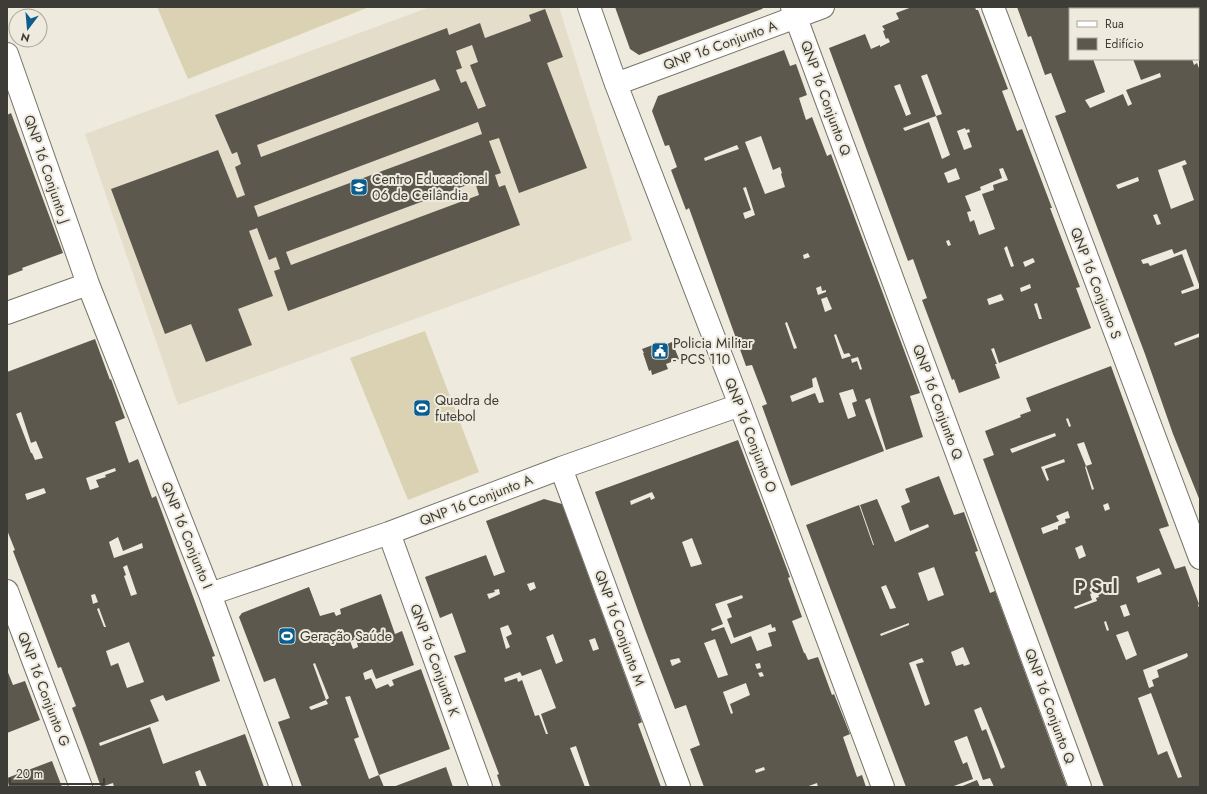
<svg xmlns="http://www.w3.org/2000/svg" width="1207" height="794" font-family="Jost,sans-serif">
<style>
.built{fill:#e3ddc9}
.pitch{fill:#dbd2b4}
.building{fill:#5c584e;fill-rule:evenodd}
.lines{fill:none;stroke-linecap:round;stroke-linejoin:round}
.street-casing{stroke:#767368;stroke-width:24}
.street{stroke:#fff;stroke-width:22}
.labels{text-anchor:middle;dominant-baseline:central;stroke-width:4;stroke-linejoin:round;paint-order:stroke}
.street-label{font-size:14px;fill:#3e3c37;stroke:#eeeadd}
.poi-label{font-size:14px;fill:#3e3c37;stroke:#eeeadd;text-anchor:start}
.district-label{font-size:18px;font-weight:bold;fill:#4f4c41;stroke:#eeeadd}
</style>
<rect width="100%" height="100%" fill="#eeeadd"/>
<path class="built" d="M430 7H559L632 240 178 405 85 134Z"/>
<path class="pitch" d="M157 7H369L188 79Z
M425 331 479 472 408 500 350 358Z"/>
<path class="building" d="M615 7H764L762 9 639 55 630 49Z
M912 7H975L976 10H978L1008 89 1002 91 1017 131 1022 129 1052 208H1050L1080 287 1076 288 1091 328 999 363 994 348 991 349 997 364H995L1000 378 959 393 954 379 952 380 922 300 927 298 913 259 908 261 829 48 865 34 871 49 880 45V47L890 42 888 38 886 39 883 31 885 30 882 26 899 19 896 13ZM927 74 942 114 936 116 950 155 942 159 929 122 905 131 903 128 936 116 921 76ZM900 84 911 114 906 116 894 86ZM965 128 966 130 969 129 970 132 967 133 972 147 964 150 957 131ZM956 168 960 179 948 183 944 173ZM1003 168 1008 180 993 185 994 190 982 194 995 229 979 235 974 220 970 222 967 212 971 211 965 196 981 190 980 187 1002 178 999 169ZM949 240 951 245 948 246 946 241ZM1007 246 1014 266 1011 267 1004 248ZM1033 258 1035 262 1025 267 1023 262ZM1030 284 1031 288 1021 292 1020 288ZM1001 294 1004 300 989 305 987 299ZM1037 303 1042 319H1039L1034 304Z
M1017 7H1125L1126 9H1070V59H1093L1105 92 1085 100 1090 108 1123 94 1128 106 1132 104 1126 90 1161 77 1160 73 1141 80 1133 59H1192L1194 65 1197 63 1200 71V287L1186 249 1174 254 1172 249 1141 260 1143 264 1148 263 1150 266 1182 254 1194 286 1181 291 1182 294 1200 288V333L1174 343 1175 346 1199 337 1200 339V501L1173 434 1145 354 1055 116 1066 112 1051 73 1045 75 1031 36 1028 37ZM1185 160 1187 164 1182 166 1194 200 1171 209 1158 170ZM1138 177 1139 181 1118 189 1116 185ZM1157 214 1161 224 1157 225 1153 215Z
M1146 7H1177L1178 9H1147Z
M545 9 563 57 547 63 587 168 519 193 499 138 489 141 501 173 495 175 499 187 505 185 520 225 288 311 274 271 280 269 276 257 269 260 257 228 249 231 273 296 238 309 252 345 206 362 191 324 165 334 111 189 218 150 237 198 245 195 235 167 241 164 237 152 232 154 215 115 447 28 449 35 480 23 485 38 531 21 529 15ZM472 45 478 62 470 65 486 106 478 109 466 81 461 83 456 70 462 68 456 51ZM435 79 440 90 261 157 257 145ZM478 122 482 134 258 217 254 206ZM475 182 479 195 291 265 286 252Z
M784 50 790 66 796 64 807 95 799 98 806 120 812 117 827 156 831 154 920 393 910 396 923 437 886 450 870 398 865 400 884 451 791 486 762 406 767 404 752 365 746 366 689 208 686 210 671 170 677 167 669 145 665 146 652 111 658 96ZM761 136 773 170 780 167 782 173 781 174 785 187 765 194 745 142ZM737 145 739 149 705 161 704 158ZM746 187 755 215 745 219 743 213 751 210 743 188ZM808 253 810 257 804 259 803 255ZM821 286 822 291 826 290V292L818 295 816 288ZM827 297 832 309 825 312 821 299ZM787 322 797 348 794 349 785 323ZM836 334 844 354 849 353 851 356 842 359 834 335ZM858 357 862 369 860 370 857 361 852 363 851 359ZM816 377 824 402 819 403 815 393 792 402 790 396 813 387 812 379ZM853 389 857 401 852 403 856 416 848 419 839 393Z
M11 113 63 253 22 268 23 270 7 276V115Z
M95 339 110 380 111 379 125 418 115 422 129 463 138 459 152 498 156 496 215 656 212 657 220 681 166 701 163 695 150 700 159 721 99 743 100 746 150 727 163 764 245 734 264 787H207L200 770 195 772 200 787H114L113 783 101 787 87 748 72 708 76 706 61 667 58 668 13 551 15 550 7 530V372ZM21 412 31 443 36 441 43 458 35 460 32 453H31L16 414ZM115 468 116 471 105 475 106 477 96 480 99 487 90 490 86 478ZM44 488 46 493 27 500 25 494ZM118 537 123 551 142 543 143 548 114 558 109 542ZM127 565 137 594 131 596 124 576 126 575 123 567ZM95 594 98 602 93 604 91 595ZM99 608 106 627H104L97 609ZM129 642 144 682 127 688 118 663 111 666 106 651Z
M672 342 679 359 666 364 668 369 652 375 651 370 649 371 643 353H644L642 349 658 343 660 347Z
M1111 366 1169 526 1159 529 1175 569 1185 566 1199 604 1198 605 1200 610V787H1104L983 459 994 455 985 431 1021 417 1020 415 1031 411 1026 398ZM1068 418 1071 426 1069 427 1066 419ZM1055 433 1056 436 1012 453 1010 449ZM1084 442 1092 464 1086 466 1094 489 1092 490 1085 467 1086 466 1077 444ZM1064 459 1065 462 1045 469 1049 480 1047 481 1041 467ZM1108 503 1110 509 1105 511 1103 505ZM1068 511 1070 518 1065 519 1066 523 1058 526V529L1057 530 1056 529 1043 534 1041 528 1059 521 1056 516ZM1082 545 1086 556 1079 559 1075 548ZM1159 568 1162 574 1138 583 1136 577ZM1097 591 1099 597 1096 598 1097 601 1075 609 1074 607 1092 600 1090 594ZM1126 604 1130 615 1124 617 1120 606ZM1106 621 1109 630 1107 631 1104 622ZM1128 631 1137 655 1126 660 1116 635ZM1187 653 1188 656 1186 658 1157 670 1159 677 1152 680 1154 686 1149 688 1143 670ZM1151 693 1154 701 1182 777 1178 778 1167 751 1158 755 1138 698Z
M738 440 790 577 788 578 802 617 792 621 804 653H805L808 660 818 657 832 695 834 694 850 734 843 737 857 777 862 775 866 787H818L817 783 806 787H704L690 749 700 745 686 705 675 709 645 630 595 492ZM652 492 655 498 651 500 650 497 631 505 630 501ZM692 538 702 564 691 567 682 542ZM742 595 743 598 727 604 732 617 727 619 734 638 771 624 772 628 775 627 776 631 768 633 772 646 757 651 751 636 731 644 724 627 712 631 711 629 723 624 715 604ZM715 639 728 675 718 678 704 643ZM679 658 681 662 672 666 670 660ZM760 663 761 668 757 669 755 664ZM762 672 764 676 760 677 758 673ZM746 683 750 695 730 704 733 713 731 714 723 692ZM764 767 765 770 756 773 755 770Z
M939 476 954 515 964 512 978 551 975 552 990 593 995 591 1067 787H994L990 778 983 780 967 736 954 741 963 764 967 762 973 779 951 787H906L806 525 859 505 873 545H874L860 505 877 499 895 542 929 527 928 524 910 531 901 506 910 502 905 489ZM934 567 944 595 928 601 918 573ZM886 585 896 608 890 609 881 587ZM909 623V625L881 636 880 634ZM963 647 970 664 964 666 963 664 956 666 951 652ZM922 658 924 662 916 664 930 704 925 706 909 663ZM981 707 1005 767 1001 769 986 729 982 731 974 710Z
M544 499 562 504 642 722 638 724 661 787H590L576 746 570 748 585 787H501L497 775 499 774 454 656 466 652 452 613 440 618 425 577 486 555 494 576 505 572 486 521ZM534 582 536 588 530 591 527 584ZM499 589 500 594 489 599 487 594 495 592 494 590ZM508 625 512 634 506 637 510 647 506 649 500 628ZM553 634 563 661 556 664 546 637ZM595 638 599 649 593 651 589 640ZM541 669 556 708 541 714 548 734H546L539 715 535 716 522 680 518 682 517 678 505 682 504 678 520 672 522 676Z
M309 587 320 616 334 612 336 616 341 614 340 609 381 594 395 634 402 631 414 665 376 679 372 669 363 673 365 680 371 678 376 689 388 684 390 687 394 685 392 680 421 669 450 749 379 775 350 696 345 697 359 737 354 739 369 779 379 775 384 787H302L278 722 290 718 275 678 264 682 239 617 242 613ZM356 639 358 647 353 649 350 641ZM315 663 329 698 326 700 328 704 311 710 309 707 326 700 313 664Z
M7 670 13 685 25 681 40 720 7 733Z
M52 761 62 787H9L7 778Z
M446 767 453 787H393Z
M977 780 980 787H960Z"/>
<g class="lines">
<defs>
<path id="street" d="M589 7 616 84 740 405 883 787
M792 7 1080 787
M993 7 1200 558
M1191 7 1192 9
M1198 25 1200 30
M7 54 88 284 210 594 281 787
M616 84 823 7
M7 313 88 284
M561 468 679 787
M389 533 481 787
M7 591 81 787
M210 594 389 533 561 468 740 405"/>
</defs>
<use href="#street" class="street-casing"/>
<use href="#street" class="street"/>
</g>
<defs>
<symbol id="school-square" viewBox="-11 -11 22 22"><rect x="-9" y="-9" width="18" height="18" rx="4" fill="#0a5d8f" stroke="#eeeadd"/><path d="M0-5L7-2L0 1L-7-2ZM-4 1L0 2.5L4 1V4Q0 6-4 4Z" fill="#fff"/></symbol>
<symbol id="civic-square" viewBox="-11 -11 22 22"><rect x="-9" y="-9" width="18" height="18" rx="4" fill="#0a5d8f" stroke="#eeeadd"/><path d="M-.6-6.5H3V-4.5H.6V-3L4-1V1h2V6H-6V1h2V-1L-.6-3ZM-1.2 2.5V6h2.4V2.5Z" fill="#fff"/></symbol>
<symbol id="stadium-square" viewBox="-11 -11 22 22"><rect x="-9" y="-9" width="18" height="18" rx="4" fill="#0a5d8f" stroke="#eeeadd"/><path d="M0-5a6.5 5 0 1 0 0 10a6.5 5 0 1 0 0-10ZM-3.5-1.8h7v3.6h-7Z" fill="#fff"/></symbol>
</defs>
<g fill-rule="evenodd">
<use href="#school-square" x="349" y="177" width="20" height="20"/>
<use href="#civic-square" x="650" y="341" width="20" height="20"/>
<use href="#stadium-square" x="412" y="398" width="20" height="20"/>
<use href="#stadium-square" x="277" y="626" width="20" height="20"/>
</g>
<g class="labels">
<g class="street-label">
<text transform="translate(720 45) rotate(-20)">QNP 16 Conjunto A</text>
<text transform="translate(826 98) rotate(70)">QNP 16 Conjunto Q</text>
<text transform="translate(47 169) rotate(71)">QNP 16 Conjunto J</text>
<text transform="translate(1096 283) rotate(69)">QNP 16 Conjunto S</text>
<text transform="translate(938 402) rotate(70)">QNP 16 Conjunto Q</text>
<text transform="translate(751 435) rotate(69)">QNP 16 Conjunto O</text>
<text transform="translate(476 500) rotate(-21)">QNP 16 Conjunto A</text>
<text transform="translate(187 535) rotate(68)">QNP 16 Conjunto I</text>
<text transform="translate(620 628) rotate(70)">QNP 16 Conjunto M</text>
<text transform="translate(435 660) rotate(70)">QNP 16 Conjunto K</text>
<text transform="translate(44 689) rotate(69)">QNP 16 Conjunto G</text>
<text transform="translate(1050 706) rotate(70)">QNP 16 Conjunto Q</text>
</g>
<g class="poi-label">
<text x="372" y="179">Centro Educacional<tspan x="372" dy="16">06 de Ceilândia</tspan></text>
<text x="673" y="343">Policia Militar<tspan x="673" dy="16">- PCS 110</tspan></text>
<text x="435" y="400">Quadra de<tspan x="435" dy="16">futebol</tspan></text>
<text x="300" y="636">Geração Saúde</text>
</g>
<g class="district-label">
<text x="1096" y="587">P Sul</text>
</g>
</g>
<rect width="1207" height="794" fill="none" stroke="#3e3c37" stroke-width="16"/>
<rect x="1069" y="8" width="130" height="52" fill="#eeeadd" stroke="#a8a49b"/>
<rect x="1077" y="21" width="20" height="6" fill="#ffffff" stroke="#a8a49b"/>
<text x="1105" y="28" font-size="12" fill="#3e3c37">Rua</text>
<rect x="1077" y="38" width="20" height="12" fill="#5c584e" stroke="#a8a49b"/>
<text x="1105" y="48" font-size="12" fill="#3e3c37">Edifício</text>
<g transform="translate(28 28) rotate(196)"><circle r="19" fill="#eeeadd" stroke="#a8a49b"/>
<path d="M0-3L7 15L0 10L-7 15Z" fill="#0a5d8f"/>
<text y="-6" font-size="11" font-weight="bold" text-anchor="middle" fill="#3e3c37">N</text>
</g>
<path d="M10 778v6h94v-6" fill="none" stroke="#3e3c37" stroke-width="2"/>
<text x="16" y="778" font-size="12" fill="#3e3c37" stroke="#eeeadd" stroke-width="3" paint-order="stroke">20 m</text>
</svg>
